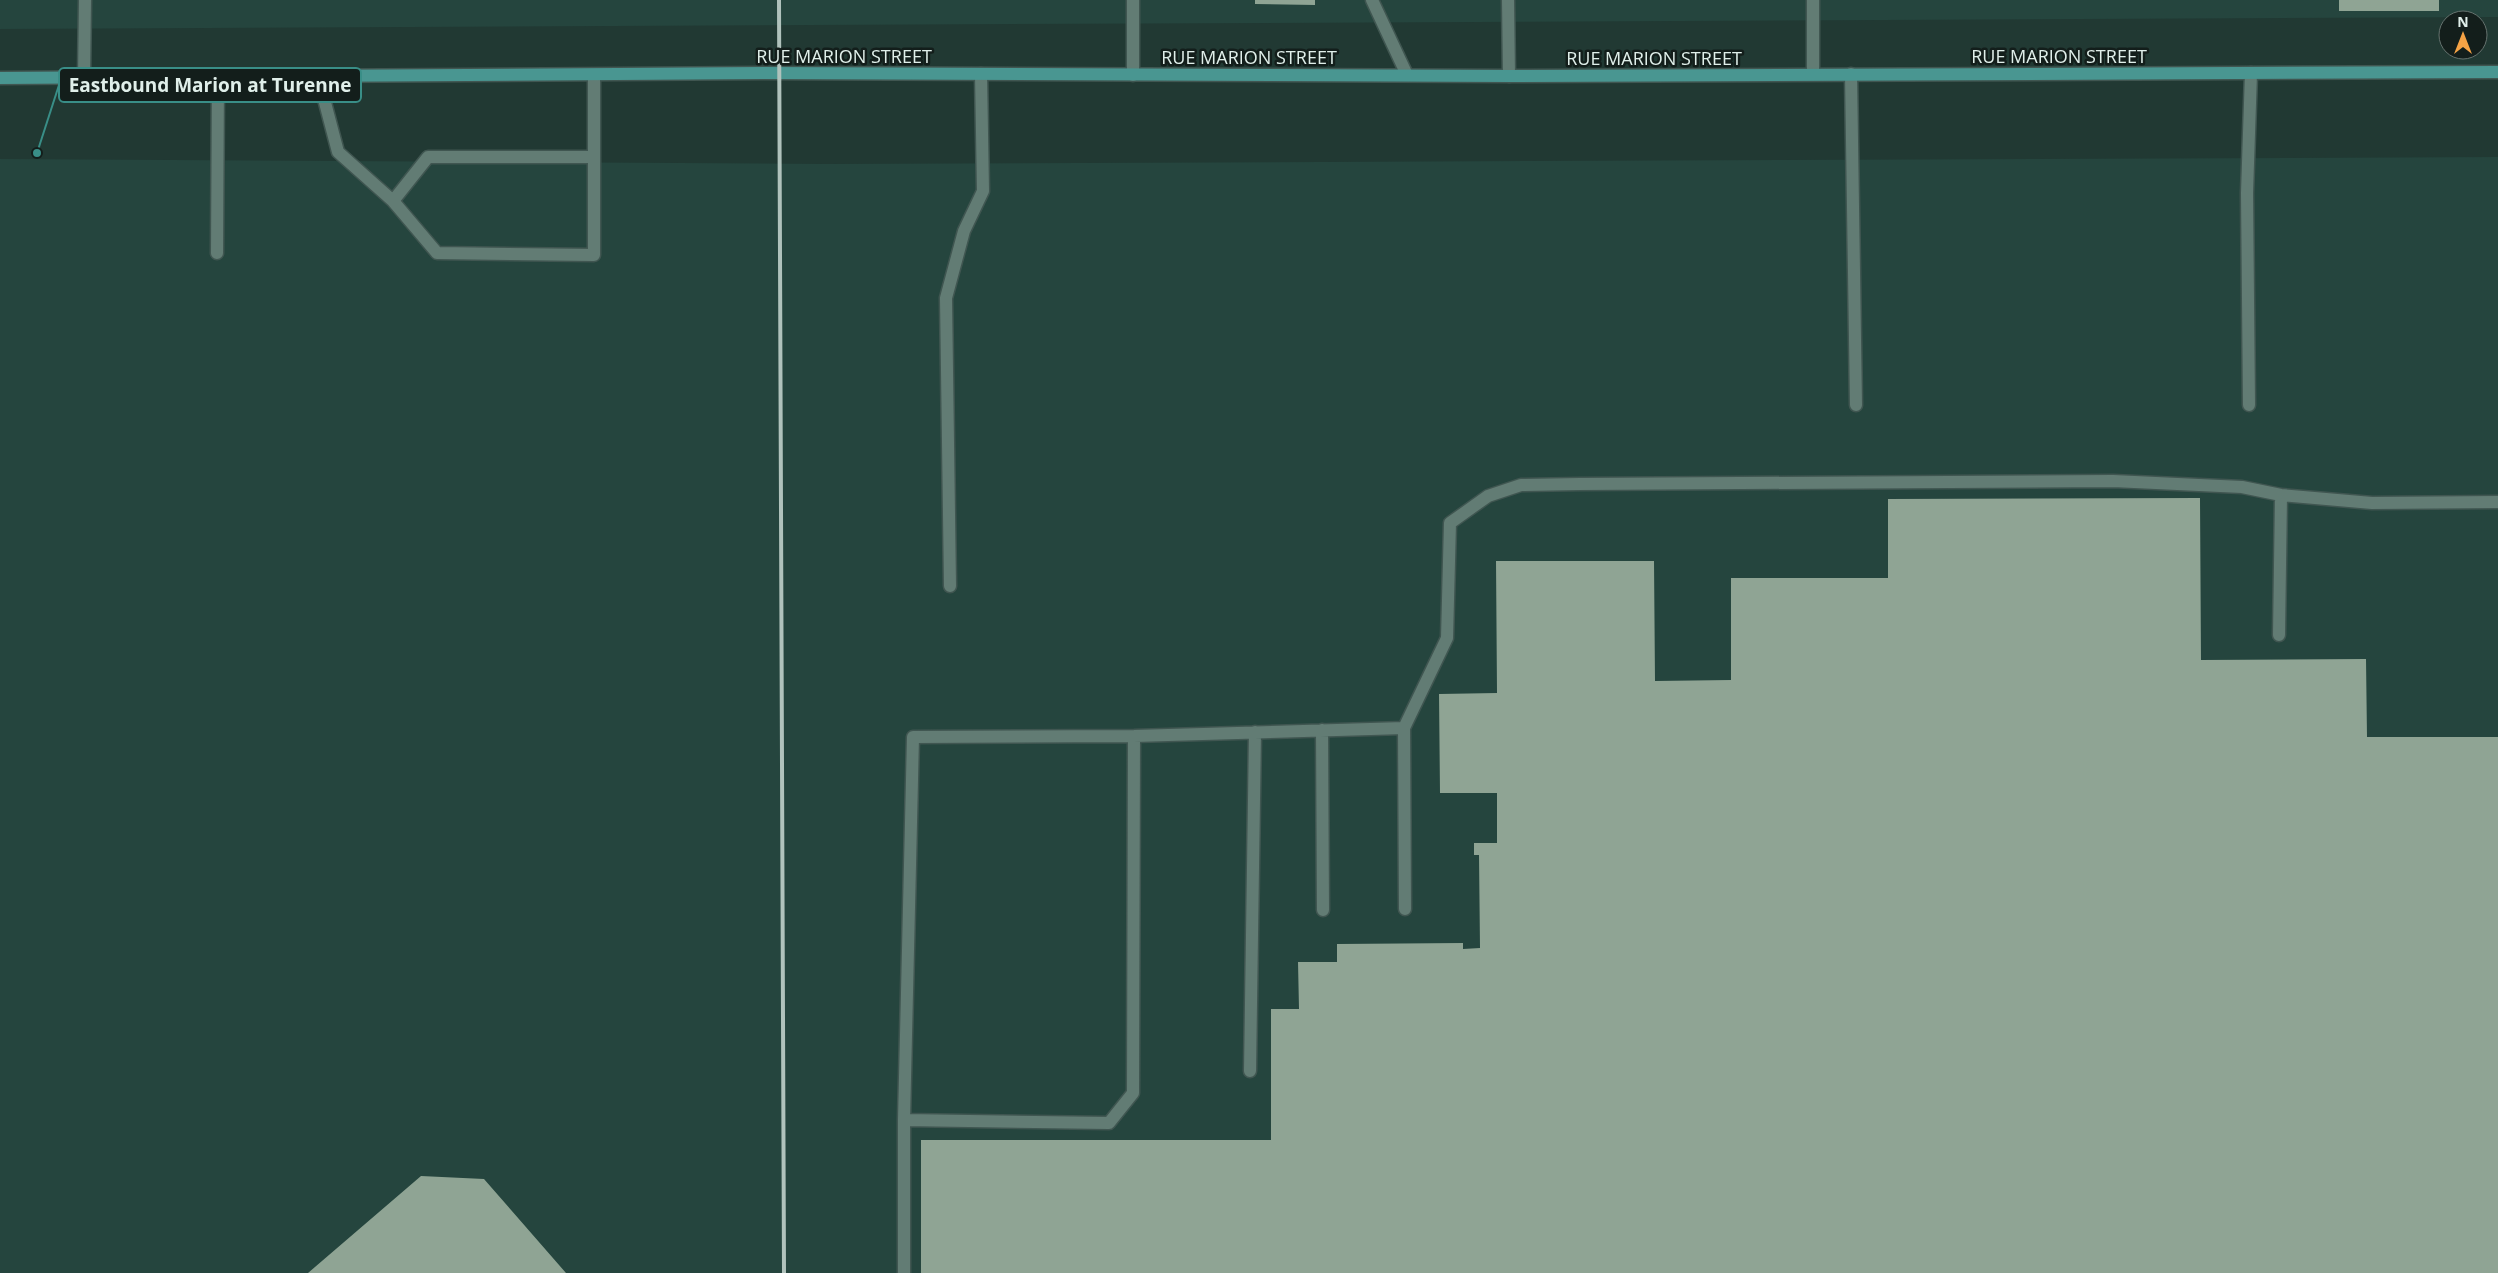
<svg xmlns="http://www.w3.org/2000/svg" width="2498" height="1273" font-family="'Open Sans',sans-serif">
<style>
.built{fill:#25453e}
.building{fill:#8fa494}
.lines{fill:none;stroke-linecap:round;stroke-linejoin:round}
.lane-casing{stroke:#405651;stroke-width:15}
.street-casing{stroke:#405651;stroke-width:15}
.secondary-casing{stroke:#405651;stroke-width:15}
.lane{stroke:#627c74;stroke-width:12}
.street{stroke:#627c74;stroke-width:12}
.secondary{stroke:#499691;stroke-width:12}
.rail{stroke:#b0c2bc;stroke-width:4}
.labels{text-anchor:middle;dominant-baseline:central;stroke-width:5;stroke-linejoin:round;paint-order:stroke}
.street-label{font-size:18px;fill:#e0efea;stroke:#131e1b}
.leader{fill:none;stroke:#398e87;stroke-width:2}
.callout-dot{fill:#398e87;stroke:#131e1b;stroke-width:2}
.callout{fill:#131e1b;stroke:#398e87;stroke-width:2}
.callout-label{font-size:19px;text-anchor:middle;font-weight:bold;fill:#e0efea}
</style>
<rect width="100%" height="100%" fill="#213933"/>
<path class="built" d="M0 0H2498V17L0 29Z
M2498 157V1273H0V159L826 164Z"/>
<path class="building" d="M1255 0H1315V5L1255 4Z
M2339 0H2439V11H2339Z
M2200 498 2201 660 2366 659 2367 737H2498V1273H921V1140H1271V1009H1299L1298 962H1337V944L1463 943V949L1480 948 1479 855H1474V843H1497V793H1440L1439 694 1497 693 1496 561H1654L1655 681 1731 680V578H1888V499Z
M421 1176 484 1179 566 1273H308Z"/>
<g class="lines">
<defs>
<path id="lane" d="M1133 0V75
M1372 0 1407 75
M1813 0V74
M1851 74 1856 405
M318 76 338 152 393 201 437 253 594 255V75
M393 201 428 157H594
M217 253 218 77
M2249 405 2247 193 2251 73
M950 586 946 298 964 231 983 191 981 74
M2279 635 2281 495
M1322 730 1323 910
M1405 909 1404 728 1447 638 1450 523 1488 496 1521 485 1580 484 2113 481 2242 487 2281 495 2372 503 2498 502
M1250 1071 1255 732
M904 1120 1109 1123 1133 1093 1134 736
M904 1273V1120L913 737 1134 736 1404 728"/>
<path id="street" d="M1508 0 1509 76
M84 78 85 0"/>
<path id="secondary" d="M0 78 763 73 1509 76 2498 72"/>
</defs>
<use href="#lane" class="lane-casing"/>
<use href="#street" class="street-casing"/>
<use href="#secondary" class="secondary-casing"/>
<use href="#lane" class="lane"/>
<use href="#street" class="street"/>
<use href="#secondary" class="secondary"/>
<path class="rail" d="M779 0 784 1273"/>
</g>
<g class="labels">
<g class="street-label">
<text x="844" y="56">RUE MARION STREET</text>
<text x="2059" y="56">RUE MARION STREET</text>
<text x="1249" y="57">RUE MARION STREET</text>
<text x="1654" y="58">RUE MARION STREET</text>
</g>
</g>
<path class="leader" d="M37 153L59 85"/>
<circle class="callout-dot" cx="37" cy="153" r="5"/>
<rect class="callout" x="59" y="68" width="302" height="34" rx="5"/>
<g class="callout-label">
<text x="210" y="92">Eastbound Marion at Turenne</text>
</g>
<g transform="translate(2463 35)"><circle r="24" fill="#131e1b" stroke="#65726e"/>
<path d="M0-4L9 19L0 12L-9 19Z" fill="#f5a345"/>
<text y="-8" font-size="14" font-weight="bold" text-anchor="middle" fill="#e0efea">N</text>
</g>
</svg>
